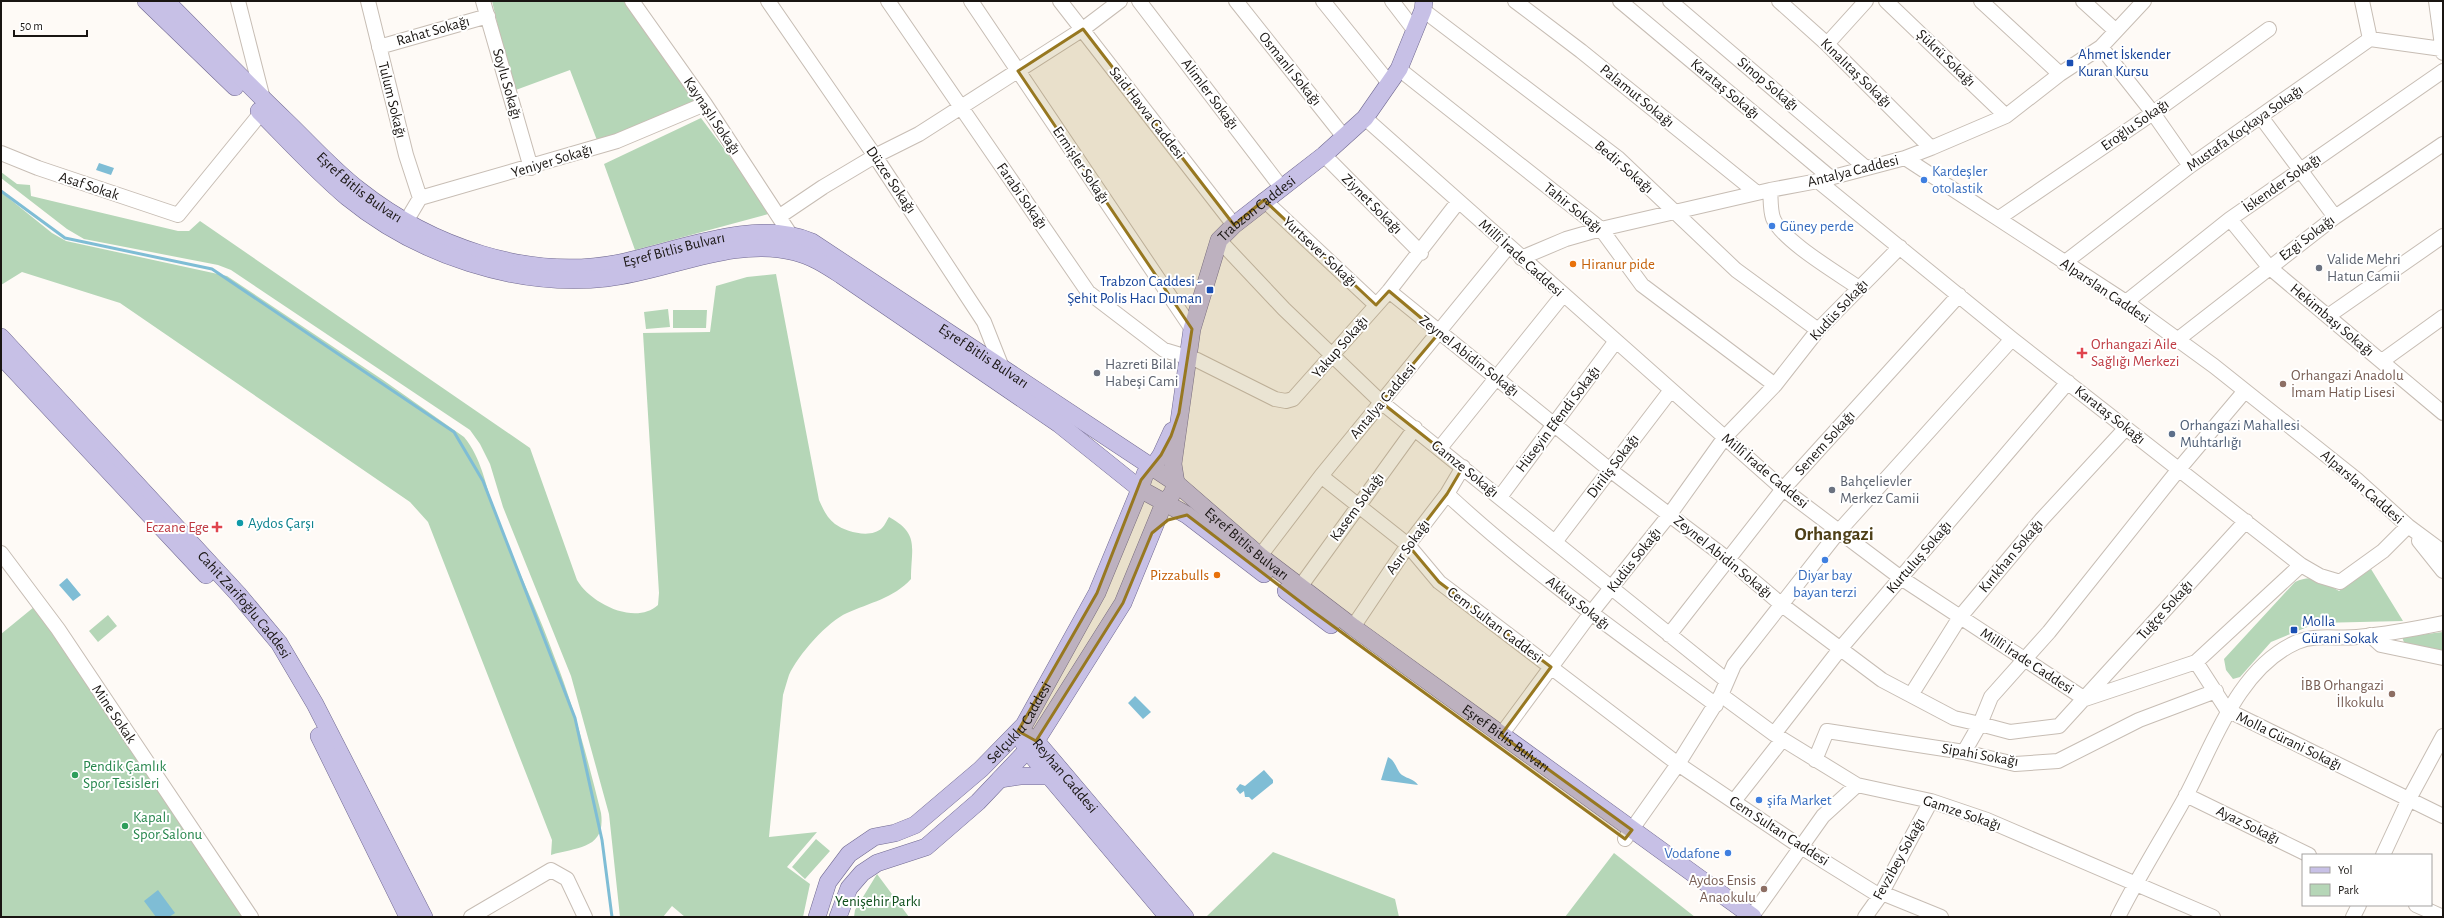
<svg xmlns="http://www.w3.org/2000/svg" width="2444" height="918" font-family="'Alegreya Sans',sans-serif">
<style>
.green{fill:#b5d6b7}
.water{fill:#7fbdd5}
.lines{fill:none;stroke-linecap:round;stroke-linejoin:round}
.stream{stroke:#7fbdd5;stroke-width:3}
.minor-casing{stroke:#c7bdb4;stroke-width:16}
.major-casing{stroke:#716991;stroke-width:18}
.minor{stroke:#fff;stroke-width:14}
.major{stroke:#c7c0e6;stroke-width:17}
.marked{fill:#977821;fill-opacity:0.2;stroke:#977821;stroke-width:3;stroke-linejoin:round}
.transit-dot{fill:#1a4fb4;stroke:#fff;stroke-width:1.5}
.shop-dot{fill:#3f7fe0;stroke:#fff;stroke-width:1.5}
.food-dot{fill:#e8710a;stroke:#fff;stroke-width:1.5}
.worship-dot{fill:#6b7280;stroke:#fff;stroke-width:1.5}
.health-dot{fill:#e0444e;stroke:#fff;stroke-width:1.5}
.education-dot{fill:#8d6e63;stroke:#fff;stroke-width:1.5}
.service-dot{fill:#5c6f8a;stroke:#fff;stroke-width:1.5}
.culture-dot{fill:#0f9aa8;stroke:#fff;stroke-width:1.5}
.leisure-dot{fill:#2e9e5b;stroke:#fff;stroke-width:1.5}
.labels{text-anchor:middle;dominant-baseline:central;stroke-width:4;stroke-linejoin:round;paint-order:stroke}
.street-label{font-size:15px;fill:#191512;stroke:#fff}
.transit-label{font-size:15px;fill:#164399;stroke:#fff;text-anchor:start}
.shop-label{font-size:15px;fill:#366cbe;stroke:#fff;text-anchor:start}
.worship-label{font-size:15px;fill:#5b616d;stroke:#fff;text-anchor:start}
.food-label{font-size:15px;fill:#c56008;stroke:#fff;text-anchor:start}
.health-label{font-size:15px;fill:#be3a42;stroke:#fff;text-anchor:start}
.education-label{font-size:15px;fill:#785e54;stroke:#fff;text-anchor:end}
.service-label{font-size:15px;fill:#4e5e75;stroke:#fff;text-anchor:start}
.culture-label{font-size:15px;fill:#0d838f;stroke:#fff;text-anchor:start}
.leisure-label{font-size:15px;fill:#27864d;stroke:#fff;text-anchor:start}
.park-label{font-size:15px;fill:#0e4e1b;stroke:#fff}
.district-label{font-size:19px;font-weight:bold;fill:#4e3f17;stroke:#fff}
</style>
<rect width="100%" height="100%" fill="#fefaf6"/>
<path class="green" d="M492 1H624L696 101 600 148 570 70 513 91Z
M701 118 772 213 635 250 604 164Z
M1 172 17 184 30 185 31 196 178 231H189L200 221 530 448 577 580C590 603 635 626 658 605L659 593 643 333 710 332 716 286 747 277 776 274 819 500C823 509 827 518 835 524 846 532 871 539 882 528 885 525 887 520 889 517 920 534 911 547 911 579 894 598 869 603 847 613 828 621 798 655 789 675 787 681 785 688 783 695L769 837 817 832 787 867 810 884 803 917H685L672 906 663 917H620L609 814 571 676 503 507 490 464 480 444 470 430 231 270 218 265 84 239 67 229 1 178Z
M1 192 52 233 66 241 227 276 383 380 464 437C483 460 486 489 496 515 514 563 537 608 554 656 574 707 588 760 601 813 606 849 578 847 551 855L552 840 428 522 410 502 120 303 22 272 1 285Z
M668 309 670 327 646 329 644 312Z
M673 310H707L706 328H673Z
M2371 569 2403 621 2317 623 2271 642 2240 677 2233 679 2226 670 2224 659 2295 582C2314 573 2322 582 2339 591Z
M34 607 245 917H1V634Z
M108 615 117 626 98 642 89 631Z
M2443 632V652L2405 645 2402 637Z
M816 839 830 851 805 879 792 867Z
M1273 852 1395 899 1399 917H1206Z
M1614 853 1695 917H1565Z
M877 874 909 917H854L855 910Z"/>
<path class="water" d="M99 163 114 168 111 175 96 170Z
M67 578 81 595 73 601 59 585Z
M1135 696 1151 712 1143 719 1128 703Z
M1388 757C1396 761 1396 770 1402 775 1408 779 1414 779 1418 785L1381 780Z
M1264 770 1273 780V783L1252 800 1249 797H1245L1244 791 1240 794 1236 789 1240 784 1245 786Z
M158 890 175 913 169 917H156L144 901Z"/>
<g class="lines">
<path class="stream" d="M1 191 65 238 212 269 454 432 483 481 575 718 602 840 612 917"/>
<defs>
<path id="minor" d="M238 1 263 99
M368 1 406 155 420 198
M483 1 531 168
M632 1 705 104 790 234
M768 1 875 156 984 322 1001 365 998 371
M888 1 1088 292 1164 350 1197 360 1275 399 1286 401 1293 399 1389 291 1458 202
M971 1 1192 329
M1060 1 1234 225
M1139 1 1281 187
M1236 1 1344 137
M1323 1 1389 83
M1392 1 1415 31
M1515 1 1581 51 1757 193
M1620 1 1831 178
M1670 1 1865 167
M1779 1 1827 44 1931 148
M1886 1 2006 116
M1981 1 2060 74
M2083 1 2116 31
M2362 1 2370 39
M2436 1 2443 53
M1423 10 1618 158 1736 270 1818 330
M1827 44 1866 1
M379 47 488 16
M2101 47 2153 113 2190 166
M1399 69 1601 229 1642 285 1775 385
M2261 117 2335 217
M1365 118 1783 489 1901 578 2085 699 2196 662 2301 565
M1 153 38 168 178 215 261 113
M1324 155 1421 253
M1905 158 2126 302 2214 366 2356 479 2408 526 2443 552
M1818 181 2012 339 2301 565 2320 576 2340 582 2383 551 2408 526
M1770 190C1771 198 1770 209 1773 218 1781 240 1839 274 1859 288
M1264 200 1376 305
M780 216 823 187 875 156 919 134 1083 29 1120 1
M1999 218 2153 113 2269 29
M2230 219 2269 267 2443 413
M401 230 420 198 617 141 705 104
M1219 240 1284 309 1381 402 1727 681
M1521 258 1566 239 1601 229 1770 190 1818 181 1905 158 1931 148 2006 116 2060 74 2101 47 2144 1
M2064 263 2190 166 2370 39 2442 49
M1389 291 1610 470 1729 560 1782 605 1882 680 1954 718 1980 724 2010 732 2059 726 2246 521
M2126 302 2230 219 2443 71
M2328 316 2443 236
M2177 340 2335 217 2443 144
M2382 361 2443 317
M1440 448 1563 295
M1321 476 1408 545 1439 582 1678 764 1801 847 1880 896
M1447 494C1531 572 1624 637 1716 705
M1500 497 1616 341
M2419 541 2443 571
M1555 542 1671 390
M1 553 58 629 251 917
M1260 556 1321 476 1508 247
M1300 587 1415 428
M1353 627 1408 545 1447 494 1463 467
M1669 635 1783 489 1959 295
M2370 635 2381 645 2443 658
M2196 662 2227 710
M1721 695 1774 734 1857 785 1931 801 1987 820 2213 917
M1911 695 1960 617 2042 519 2126 428
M2227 710 2443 816
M1774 734 1840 649 2068 382
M1501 735 1591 613 1670 514 1725 437 1775 385 1818 330 1900 247
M1964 752 1980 724 1991 697 2049 632 2179 469 2244 392
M1815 760 1827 731 1964 752 2015 764 2058 761 2139 720 2216 691
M2186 795 2309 855
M1734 801 1782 740
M1625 839 1678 764 1721 695 1734 665 1839 531 2012 339
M2383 855 2409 799 2443 736
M1882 893 1941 917
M2416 905 2443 917
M1752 916 1823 816 1857 785
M471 917 551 870 567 879 585 917
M1865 917 1880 896 1931 801
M2118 917C2139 875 2164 836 2186 796 2214 743 2238 668 2297 642 2316 634 2337 639 2357 637 2386 634 2414 629 2443 623
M2353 917 2359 905"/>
<g id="major">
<path d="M146 1 235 87"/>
<path id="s1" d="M166 1C206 41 245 82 286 121 310 144 333 170 359 190 430 246 528 281 619 263 678 251 755 217 812 242L1176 483 1260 556 1353 627 1753 917"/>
<path d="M259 111C288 140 316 171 347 197 418 255 516 288 607 278 669 271 733 236 795 252 812 256 827 266 841 275L1059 424 1140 489 1187 515 1264 574"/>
<path id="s2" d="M1 337 238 594 279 643 315 704 424 917"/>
<path d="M1 356 206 575"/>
<path d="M1286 591 1331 625"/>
<path id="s3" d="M1026 735 1036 741 1185 917"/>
<path d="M319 736 408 917"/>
<path d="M1023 742 1028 751 1168 917"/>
<path d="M1000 779 1020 776H1049"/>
<path id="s4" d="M817 917 828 882 849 854 874 837 895 833 915 825 981 769 1024 725 1097 593 1140 489 1145 474 1153 467 1161 455 1172 431"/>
<path id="s5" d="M838 917 849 888 862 873 877 863 926 847 978 802 1036 741 1123 603 1164 503 1172 494 1176 483 1173 464 1192 329 1219 240 1234 225 1324 155 1365 118 1399 69 1423 10 1424 1"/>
</g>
</defs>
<use href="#minor" class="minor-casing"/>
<use href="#major" class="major-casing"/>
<use href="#minor" class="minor"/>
<use href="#major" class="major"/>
</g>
<path class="marked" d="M1083 29 1234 225 1264 200 1376 305 1389 291 1439 333 1381 402 1463 467 1447 494 1408 545 1439 582 1551 667 1501 735 1632 830 1625 839 1311 610 1187 515 1168 520 1152 533 1123 603 1036 741 1018 731 1097 593 1141 480 1161 455 1171 436 1179 413 1192 329 1018 71Z"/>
<g class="transit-dot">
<rect x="2066" y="59" width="8" height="8" rx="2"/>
<rect x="1206" y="286" width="8" height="8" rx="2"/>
<rect x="2290" y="626" width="8" height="8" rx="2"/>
</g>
<g class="shop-dot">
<circle cx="1924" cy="180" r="4"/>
<circle cx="1772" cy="226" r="4"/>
<circle cx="1825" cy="560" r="4"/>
<circle cx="1759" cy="800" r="4"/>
<circle cx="1728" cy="853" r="4"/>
</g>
<g class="food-dot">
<circle cx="1573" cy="264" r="4"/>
<circle cx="1217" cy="575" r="4"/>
</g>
<g class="worship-dot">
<circle cx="2319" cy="268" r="4"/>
<circle cx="1097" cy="373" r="4"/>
<circle cx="1832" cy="490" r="4"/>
</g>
<g class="health-dot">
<path d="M2080 347h4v4h4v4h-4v4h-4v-4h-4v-4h4z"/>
<path d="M215 521h4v4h4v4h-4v4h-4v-4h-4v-4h4z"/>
</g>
<g class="education-dot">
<circle cx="2283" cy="384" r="4"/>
<circle cx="2392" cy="694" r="4"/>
<circle cx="1764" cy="889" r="4"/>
</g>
<circle class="service-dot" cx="2172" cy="434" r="4"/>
<circle class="culture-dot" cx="240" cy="523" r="4"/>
<g class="leisure-dot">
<circle cx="75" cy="775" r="4"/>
<circle cx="125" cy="826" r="4"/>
</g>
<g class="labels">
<g class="street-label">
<text transform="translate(433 31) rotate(-16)">Rahat Sokağı</text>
<text transform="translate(1946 58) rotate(44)">Şükrü Sokağı</text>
<text transform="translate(1290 69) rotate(51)">Osmanlı Sokağı</text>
<text transform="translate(1856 73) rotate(44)">Kınalıtaş Sokağı</text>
<text transform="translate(507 84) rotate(74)">Soylu Sokağı</text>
<text transform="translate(1768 84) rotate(40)">Sinop Sokağı</text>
<text transform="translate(1725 89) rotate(40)">Karataş Sokağı</text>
<text transform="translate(1210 94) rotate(53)">Alimler Sokağı</text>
<text transform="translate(1637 96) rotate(39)">Palamut Sokağı</text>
<text transform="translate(392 100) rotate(76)">Tulum Sokağı</text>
<text transform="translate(1147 113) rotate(52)">Said Havva Caddesi</text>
<text transform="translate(712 116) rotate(56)">Kaynaşlı Sokağı</text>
<text transform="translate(2135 125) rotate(-35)">Eroğlu Sokağı</text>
<text transform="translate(2245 128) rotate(-35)">Mustafa Koçkaya Sokağı</text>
<text transform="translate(552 161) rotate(-17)">Yeniyer Sokağı</text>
<text transform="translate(1081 165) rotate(56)">Ermişler Sokağı</text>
<text transform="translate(1624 167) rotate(41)">Bedir Sokağı</text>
<text transform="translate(1853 171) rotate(-14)">Antalya Caddesi</text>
<text transform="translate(891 180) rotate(56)">Düzce Sokağı</text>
<text transform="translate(2282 183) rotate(-35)">İskender Sokağı</text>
<text transform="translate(89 186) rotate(18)">Asaf Sokak</text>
<text stroke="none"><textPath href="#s1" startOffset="269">Eşref Bitlis Bulvarı</textPath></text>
<text transform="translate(1022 196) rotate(55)">Farabi Sokağı</text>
<text transform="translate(1372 204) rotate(45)">Ziynet Sokağı</text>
<text transform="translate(1573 208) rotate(39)">Tahir Sokağı</text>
<text stroke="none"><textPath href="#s5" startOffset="866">Trabzon Caddesi</textPath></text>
<text transform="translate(2307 238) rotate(-37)">Ezgi Sokağı</text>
<text stroke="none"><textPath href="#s1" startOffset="605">Eşref Bitlis Bulvarı</textPath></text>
<text transform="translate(1320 252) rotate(43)">Yurtsever Sokağı</text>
<text transform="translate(1521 258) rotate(42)">Millî İrade Caddesi</text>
<text transform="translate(2105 291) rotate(34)">Alparslan Caddesi</text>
<text transform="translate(1839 310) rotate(-47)">Kudüs Sokağı</text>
<text transform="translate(2332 320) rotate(40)">Hekimbaşı Sokağı</text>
<text transform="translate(1340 347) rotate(-49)">Yakup Sokağı</text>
<text stroke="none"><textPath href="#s1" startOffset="952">Eşref Bitlis Bulvarı</textPath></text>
<text transform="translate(1469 356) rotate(38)">Zeynel Abidin Sokağı</text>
<text transform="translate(1383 401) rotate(-50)">Antalya Caddesi</text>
<text transform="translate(2110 415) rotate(38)">Karataş Sokağı</text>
<text transform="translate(1558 419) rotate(-53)">Hüseyin Efendi Sokağı</text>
<text transform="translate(1825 443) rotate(-48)">Senem Sokağı</text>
<text transform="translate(1613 466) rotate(-53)">Diriliş Sokağı</text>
<text transform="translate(1465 469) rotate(39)">Gamze Sokağı</text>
<text transform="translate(1765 471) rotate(40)">Millî İrade Caddesi</text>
<text transform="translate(2362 487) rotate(41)">Alparslan Caddesi</text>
<text transform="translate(1357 507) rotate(-54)">Kasem Sokağı</text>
<text stroke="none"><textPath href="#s1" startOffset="1276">Eşref Bitlis Bulvarı</textPath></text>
<text transform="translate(1408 547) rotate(-54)">Asır Sokağı</text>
<text transform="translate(2011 556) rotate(-50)">Kırıkhan Sokağı</text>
<text transform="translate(1723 557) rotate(39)">Zeynel Abidin Sokağı</text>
<text transform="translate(1919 557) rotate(-49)">Kurtuluş Sokağı</text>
<text transform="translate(1634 560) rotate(-52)">Kudüs Sokağı</text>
<text transform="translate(1578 603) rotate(38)">Akkuş Sokağı</text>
<text stroke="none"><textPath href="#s2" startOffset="362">Cahit Zarifoğlu Caddesi</textPath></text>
<text transform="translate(2165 610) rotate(-48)">Tuğçe Sokağı</text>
<text transform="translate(1495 625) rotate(37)">Cem Sultan Caddesi</text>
<text transform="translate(2027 661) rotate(33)">Millî İrade Caddesi</text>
<text transform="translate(114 714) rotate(56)">Mine Sokak</text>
<text stroke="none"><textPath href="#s4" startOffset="292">Selçuklu Caddesi</textPath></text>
<text stroke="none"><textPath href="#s1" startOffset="1600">Eşref Bitlis Bulvarı</textPath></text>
<text transform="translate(2289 741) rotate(26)">Molla Gürani Sokağı</text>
<text transform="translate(1980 755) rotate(10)">Sipahi Sokağı</text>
<text stroke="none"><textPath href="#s3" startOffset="57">Reyhan Caddesi</textPath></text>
<text transform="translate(1962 813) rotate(19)">Gamze Sokağı</text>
<text transform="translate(2248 825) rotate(26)">Ayaz Sokağı</text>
<text transform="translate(1779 831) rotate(33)">Cem Sultan Caddesi</text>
<text transform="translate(1899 859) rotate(-61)">Fevzibey Sokağı</text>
</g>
<g class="transit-label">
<text x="2078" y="54">Ahmet İskender<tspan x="2078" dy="17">Kuran Kursu</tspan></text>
<text x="1202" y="281" text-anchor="end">Trabzon Caddesi -<tspan x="1202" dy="17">Şehit Polis Hacı Duman</tspan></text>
<text x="2302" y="621">Molla<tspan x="2302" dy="17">Gürani Sokak</tspan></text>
</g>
<g class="shop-label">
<text x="1932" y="171">Kardeşler<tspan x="1932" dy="17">otolastik</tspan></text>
<text x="1780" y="226">Güney perde</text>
<text x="1825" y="575" text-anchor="middle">Diyar bay<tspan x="1825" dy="17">bayan terzi</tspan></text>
<text x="1767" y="800">şifa Market</text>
<text x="1720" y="853" text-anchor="end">Vodafone</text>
</g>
<g class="worship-label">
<text x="2327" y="259">Valide Mehri<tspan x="2327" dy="17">Hatun Camii</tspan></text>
<text x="1105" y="364">Hazreti Bilal<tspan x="1105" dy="17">Habeşi Cami</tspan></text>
<text x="1840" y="481">Bahçelievler<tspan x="1840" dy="17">Merkez Camii</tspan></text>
</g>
<g class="food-label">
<text x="1581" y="264">Hiranur pide</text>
<text x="1209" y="575" text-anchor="end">Pizzabulls</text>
</g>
<g class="health-label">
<text x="2091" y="344">Orhangazi Aile<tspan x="2091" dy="17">Sağlığı Merkezi</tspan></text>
<text x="209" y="527" text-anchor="end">Eczane Ege</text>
</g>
<g class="education-label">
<text x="2291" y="375" text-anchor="start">Orhangazi Anadolu<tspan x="2291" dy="17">İmam Hatip Lisesi</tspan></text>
<text x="2384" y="685">İBB Orhangazi<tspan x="2384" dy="17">İlkokulu</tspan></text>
<text x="1756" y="880">Aydos Ensis<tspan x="1756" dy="17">Anaokulu</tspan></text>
</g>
<g class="service-label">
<text x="2180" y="425">Orhangazi Mahallesi<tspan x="2180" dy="17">Muhtarlığı</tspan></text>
</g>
<g class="culture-label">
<text x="248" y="523">Aydos Çarşı</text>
</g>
<g class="leisure-label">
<text x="83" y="766">Pendik Çamlık<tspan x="83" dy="17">Spor Tesisleri</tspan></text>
<text x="133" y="817">Kapalı<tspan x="133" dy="17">Spor Salonu</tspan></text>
</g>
<g class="park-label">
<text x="878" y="901">Yenişehir Parkı</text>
</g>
<g class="district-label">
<text x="1834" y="534">Orhangazi</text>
</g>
</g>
<rect width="2444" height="918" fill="none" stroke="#191512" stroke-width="4"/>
<rect x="2302" y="854" width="130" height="52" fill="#ffffff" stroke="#a3a1a0"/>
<rect x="2310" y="867" width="20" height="6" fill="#c7c0e6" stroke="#a3a1a0"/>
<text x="2338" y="874" font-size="12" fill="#191512">Yol</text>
<rect x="2310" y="884" width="20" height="12" fill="#b5d6b7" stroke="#a3a1a0"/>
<text x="2338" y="894" font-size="12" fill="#191512">Park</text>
<path d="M14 30v6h73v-6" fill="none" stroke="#191512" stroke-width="2"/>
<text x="20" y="30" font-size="12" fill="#191512" stroke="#ffffff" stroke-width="3" paint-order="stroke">50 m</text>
</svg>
